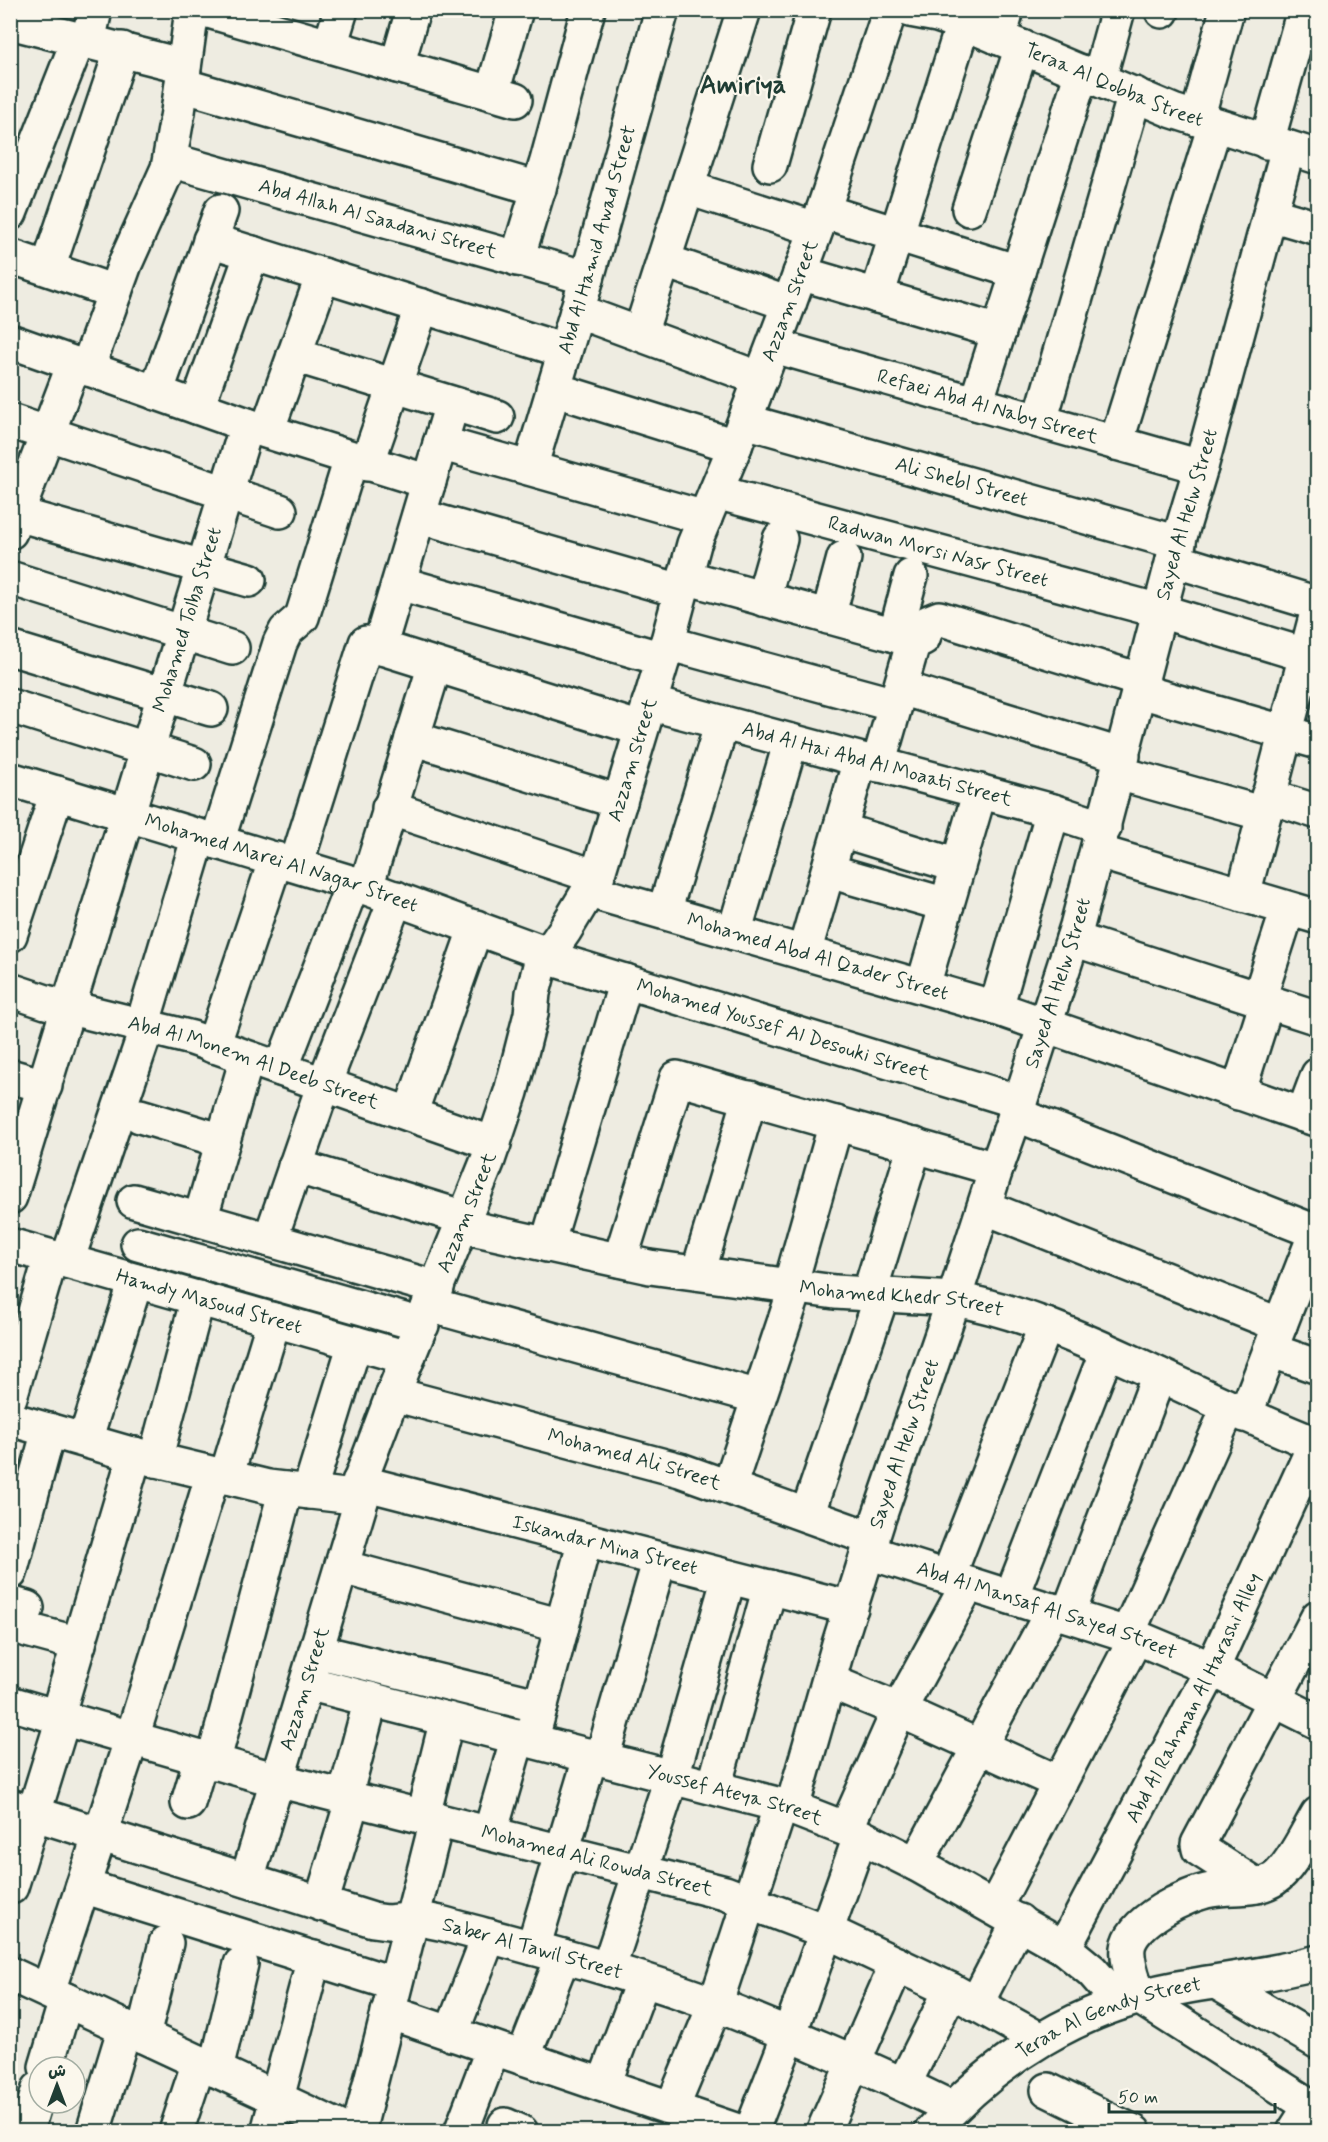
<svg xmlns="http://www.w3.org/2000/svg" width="1328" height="2142" font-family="Mynerve,'Playpen Sans Arabic',sans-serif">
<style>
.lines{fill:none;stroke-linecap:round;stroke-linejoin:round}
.minor-casing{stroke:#1f3d34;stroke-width:38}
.major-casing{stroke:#1f3d34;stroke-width:38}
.minor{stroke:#fbf7ec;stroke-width:33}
.major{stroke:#fbf7ec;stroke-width:33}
.labels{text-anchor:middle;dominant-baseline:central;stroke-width:4.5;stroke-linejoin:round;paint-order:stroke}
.street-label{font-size:20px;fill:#1f3d34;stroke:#fbf7ec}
.district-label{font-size:26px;font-weight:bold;fill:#1f3d34;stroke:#fbf7ec}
</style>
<rect width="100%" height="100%" fill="#eeece1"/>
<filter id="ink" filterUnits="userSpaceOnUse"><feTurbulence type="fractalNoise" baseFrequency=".0167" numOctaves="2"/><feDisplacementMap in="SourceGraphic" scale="12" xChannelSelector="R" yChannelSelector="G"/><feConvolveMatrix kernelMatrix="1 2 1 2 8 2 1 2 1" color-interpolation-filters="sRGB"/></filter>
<g filter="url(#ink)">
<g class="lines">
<defs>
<g id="minor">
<path d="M205 10 515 100"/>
<path id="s1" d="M910 10 937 15 981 30 1173 111 1318 157"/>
<path d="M1162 11V10"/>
<path d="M10 22 184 66"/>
<path d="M999 38 1007 10"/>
<path d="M88 41 95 10"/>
<path d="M330 46 341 10"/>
<path d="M397 66 413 10"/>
<path d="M1099 79 1118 10"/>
<path d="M182 85 539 189"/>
<path d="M492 93 516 10"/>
<path d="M1197 119 1227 10"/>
<path d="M1267 142 1304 10"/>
<path id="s2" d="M170 160 587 278"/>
<path d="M770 165 814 10"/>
<path d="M688 188 816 229"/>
<path d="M969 209 1022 47"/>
<path d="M823 211 1018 272"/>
<path d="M10 213 79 38"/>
<path d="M1270 214 1318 228"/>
<path d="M210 240 565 351"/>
<path d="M10 256 115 292"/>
<path d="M517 259 547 161 588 10"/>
<path d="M665 261 789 304"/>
<path d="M48 268 122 49"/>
<path d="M800 273 999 332"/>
<path d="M877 296 963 24"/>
<path d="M577 311 761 379"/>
<path d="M640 334 744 10"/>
<path d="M10 341 256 428 429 482"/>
<path id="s3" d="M774 346 1201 467"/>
<path d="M294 355 497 417"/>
<path d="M87 369 125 264 168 168 178 112 192 10"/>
<path d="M553 389 735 446"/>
<path d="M156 393 221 211"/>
<path d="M976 403 1082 72"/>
<path d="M197 407 252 253"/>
<path d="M10 421 280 511"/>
<path id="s4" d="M745 421 1179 543"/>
<path d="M1040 421 1135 94"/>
<path d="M267 431 323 275"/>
<path d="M440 443 705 518"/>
<path d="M1116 443 1215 125"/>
<path d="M367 464 422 306"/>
<path id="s5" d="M530 468 587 278 662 10"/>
<path id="s6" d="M716 492 1160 611 1305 655"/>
<path d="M10 512 249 580"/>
<path d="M419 516 681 591"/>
<path d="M10 532 74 364"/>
<path d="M1173 560 1318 604"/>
<path d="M685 577 917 641 923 638 929 622 939 618 1143 681"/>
<path d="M10 578 232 648"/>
<path d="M399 583 663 659"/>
<path d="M763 599 780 539"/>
<path d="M828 617 844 558"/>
<path d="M895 635 911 576"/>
<path d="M667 643 895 705"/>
<path d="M10 648 211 709"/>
<path d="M379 648 452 404"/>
<path d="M901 688 1123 756"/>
<path d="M1140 691 1318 742"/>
<path id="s7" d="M649 703 1053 811 1104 828"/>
<path d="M10 706 194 764"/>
<path d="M412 738 620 802"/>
<path d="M878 765 914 640"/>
<path d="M1118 773 1264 814"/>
<path id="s8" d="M10 779 353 883 547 954"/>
<path d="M1268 796 1318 812"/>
<path d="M389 808 597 877"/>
<path d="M841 830 958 866"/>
<path d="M217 842 280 643 286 631 302 617 351 459"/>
<path d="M1098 852 1318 917"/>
<path d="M296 865 366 643 641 729"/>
<path d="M829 871 947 905"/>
<path d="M366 887 435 665"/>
<path id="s9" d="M589 891 996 1008 1318 1120"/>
<path d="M1243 895 1318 609"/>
<path d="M664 912 722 723"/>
<path d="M734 933 791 741"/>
<path d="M10 935 57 793"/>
<path d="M1073 939 1318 1018"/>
<path d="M804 953 860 760"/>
<path id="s10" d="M546 957 1020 1102"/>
<path d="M923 986 980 791"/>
<path id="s11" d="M10 990 46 1002 192 1038 494 1144"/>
<path d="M1259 999 1288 909"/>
<path d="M996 1008 1053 811"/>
<path d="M142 1026 199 836"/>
<path d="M213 1046 276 859"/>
<path d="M281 1069 353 883"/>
<path d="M10 1076 45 1086"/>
<path d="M1238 1093 1267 1002"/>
<path d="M410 1114 476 927"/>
<path d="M1015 1114 1316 1232"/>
<path d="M1303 1115 1318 1075"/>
<path d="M140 1116 223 1141"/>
<path d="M295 1166 465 1218"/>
<path id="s12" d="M10 1197 247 425"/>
<path d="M134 1201 437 1288"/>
<path d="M984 1207 1280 1325"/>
<path d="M200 1220 247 1058"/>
<path id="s13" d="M462 1226 650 1267 835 1292 954 1299C1016 1310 1073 1335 1130 1361 1192 1390 1254 1420 1318 1445"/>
<path d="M270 1240 324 1084 396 898"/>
<path d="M138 1244 422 1325"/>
<path id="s14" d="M10 1245 408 1358"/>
<path d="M547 1245 626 981"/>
<path d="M620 1260 677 1078 996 1169"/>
<path d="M67 1261 147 1027"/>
<path d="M698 1273 750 1098"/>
<path d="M790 1286 836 1123"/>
<path d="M869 1294 915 1145"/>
<path d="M429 1305 759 1397"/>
<path d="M1270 1350 1318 1367"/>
<path id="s15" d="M393 1394 680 1470 873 1539"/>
<path d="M10 1397 51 1257"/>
<path d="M1245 1415 1318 1227"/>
<path d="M10 1419 128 1453 268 1487 362 1498 247 1880"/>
<path d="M85 1440 136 1281"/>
<path d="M155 1460 198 1298"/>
<path d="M226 1477 274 1320"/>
<path id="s16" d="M359 1482 851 1608"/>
<path d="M729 1487 796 1287"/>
<path d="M309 1492 355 1343"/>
<path id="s17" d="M354 1497 393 1394 488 1160 511 1092 531 1014 533 993 540 966 565 930 597 877 663 659 694 544 735 446 789 304 823 211 890 10"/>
<path d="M807 1515 882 1295"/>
<path id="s18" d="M868 1552 1136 1637 1212 1669 1318 1722"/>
<path d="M342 1567 562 1626"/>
<path d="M10 1573 49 1430"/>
<path d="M948 1577 1046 1325"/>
<path d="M1011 1597 1107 1351"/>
<path d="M10 1603 27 1608"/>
<path d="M1068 1615 1159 1375"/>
<path d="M27 1630 79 1644"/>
<path d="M1127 1635 1229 1407"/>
<path d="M316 1651 541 1706"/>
<path d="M829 1681 899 1710 1060 1783"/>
<path id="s19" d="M307 1683 792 1808 846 1829 916 1864 1064 1948 1092 1971 1120 2003"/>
<path id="s20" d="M10 1703 277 1780 725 1893 835 1935 951 1990 1039 2039"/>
<path d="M57 1717 135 1454"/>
<path d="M535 1727 585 1540"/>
<path d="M602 1758 660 1559"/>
<path d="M213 1763 286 1489"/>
<path d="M714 1787 770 1587"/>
<path d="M345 1796 371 1699"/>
<path d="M188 1803 201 1759"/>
<path id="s21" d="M10 1806 373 1920 388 1922 420 1919 440 1923C536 1949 634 1973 727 2009 803 2039 878 2072 952 2108"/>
<path id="s22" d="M792 1808 839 1644 878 1520 954 1299 996 1169 1020 1102 1077 926 1173 560 1201 467 1288 148"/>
<path d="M1318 1814C1307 1832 1291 1868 1274 1879 1255 1891 1233 1886 1211 1890 1187 1894 1131 1921 1128 1948 1126 1963 1135 1982 1139 1997L1318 2111"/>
<path d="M423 1816 447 1719"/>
<path d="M846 1829 899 1710 968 1584"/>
<path d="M490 1833 518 1737"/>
<path d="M916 1864 1053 1610"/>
<path d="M83 1886 395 1984"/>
<path d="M1257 1886 1199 1849 1198 1844 1318 1617"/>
<path d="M11 1887 63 1719"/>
<path d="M321 1904 353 1798"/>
<path d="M995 1907 1136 1637"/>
<path d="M533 1948 591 1755"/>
<path id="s23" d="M1064 1948 1212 1669 1315 1444"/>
<path d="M608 1969 672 1776 729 1577"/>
<path d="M10 1974 349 2132"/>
<path d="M1218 1983 1318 2042"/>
<path d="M48 1991 132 1738 213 1474"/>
<path d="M976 2004 1019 1921"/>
<path d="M388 2012 741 2132"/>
<path d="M451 2034 489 1936"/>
<path d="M143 2036 166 1943"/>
<path d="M523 2058 563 1956"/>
<path d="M46 2067 66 2000"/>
<path d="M216 2070 241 1964"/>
<path d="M604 2084 643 1980"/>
<path d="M904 2084 951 1990"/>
<path d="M1048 2090 1134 2132"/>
<path d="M672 2108 715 2005 781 1805"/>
<path d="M505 2125 521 2132"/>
<path d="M26 2132 39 2089"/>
<path d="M93 2132 125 2027"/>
<path d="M176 2132 199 2062"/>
<path d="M268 2132 314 1958"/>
<path d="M358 2132 437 1820"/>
<path d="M461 2132 493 2048"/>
<path d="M751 2132 789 2035 860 1837"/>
<path d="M823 2132 897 1964"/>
<path d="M1294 2132 1310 2107"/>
</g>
<g id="major">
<path id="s24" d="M931 2132C996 2058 1081 2006 1178 1988 1225 1979 1272 1975 1318 1962"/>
</g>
</defs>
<use href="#minor" class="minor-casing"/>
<use href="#major" class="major-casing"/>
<use href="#minor" class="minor"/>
<use href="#major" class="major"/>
</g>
</g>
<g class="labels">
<g class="street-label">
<text stroke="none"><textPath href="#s1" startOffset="218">Teraa Al Qobba Street</textPath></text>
<text stroke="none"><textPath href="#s2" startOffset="216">Abd Allah Al Saadani Street</textPath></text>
<text stroke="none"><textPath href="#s5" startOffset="238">Abd Al Hamid Awad Street</textPath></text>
<text stroke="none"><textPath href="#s17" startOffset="1278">Azzam Street</textPath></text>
<text stroke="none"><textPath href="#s3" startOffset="222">Refaei Abd Al Naby Street</textPath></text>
<text stroke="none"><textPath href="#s4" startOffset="225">Ali Shebl Street</textPath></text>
<text stroke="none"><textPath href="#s22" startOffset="1353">Sayed Al Helw Street</textPath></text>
<text stroke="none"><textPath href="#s6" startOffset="230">Radwan Morsi Nasr Street</textPath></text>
<text stroke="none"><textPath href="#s12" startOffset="604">Mohamed Tolba Street</textPath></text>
<text stroke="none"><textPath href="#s17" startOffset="792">Azzam Street</textPath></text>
<text stroke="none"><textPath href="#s7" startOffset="236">Abd Al Hai Abd Al Moaati Street</textPath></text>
<text stroke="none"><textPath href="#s8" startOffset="284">Mohamed Marei Al Nagar Street</textPath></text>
<text stroke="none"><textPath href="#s9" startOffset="238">Mohamed Abd Al Qader Street</textPath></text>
<text stroke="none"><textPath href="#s22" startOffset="867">Sayed Al Helw Street</textPath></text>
<text stroke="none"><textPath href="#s10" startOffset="248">Mohamed Youssef Al Desouki Street</textPath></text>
<text stroke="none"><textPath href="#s11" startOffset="254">Abd Al Monem Al Deeb Street</textPath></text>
<text stroke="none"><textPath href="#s17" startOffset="306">Azzam Street</textPath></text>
<text stroke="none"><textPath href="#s13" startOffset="446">Mohamed Khedr Street</textPath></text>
<text stroke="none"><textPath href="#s14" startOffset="207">Hamdy Masoud Street</textPath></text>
<text stroke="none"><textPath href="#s22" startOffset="381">Sayed Al Helw Street</textPath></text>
<text stroke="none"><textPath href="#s15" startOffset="250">Mohamed Ali Street</textPath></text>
<text stroke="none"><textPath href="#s16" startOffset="254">Iskandar Mina Street</textPath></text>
<text stroke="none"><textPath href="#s18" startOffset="188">Abd Al Mansaf Al Sayed Street</textPath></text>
<text transform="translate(305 1689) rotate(-73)">Azzam Street</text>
<text stroke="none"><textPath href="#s23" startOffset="282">Abd Al Rahman Al Harashi Alley</textPath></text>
<text stroke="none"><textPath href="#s19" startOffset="442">Youssef Ateya Street</textPath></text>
<text stroke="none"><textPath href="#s20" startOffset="608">Mohamed Ali Rowda Street</textPath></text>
<text stroke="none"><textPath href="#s21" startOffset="544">Saber Al Tawil Street</textPath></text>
<text stroke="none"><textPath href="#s24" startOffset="216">Teraa Al Gendy Street</textPath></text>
</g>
<g class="district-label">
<text x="743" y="86">Amiriya</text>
</g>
</g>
<rect width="1328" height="2142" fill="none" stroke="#fbf7ec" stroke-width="36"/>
<rect x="18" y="18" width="1292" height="2106" fill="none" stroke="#1f3d34" stroke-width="2" filter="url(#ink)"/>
<g transform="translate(57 2085)"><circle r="28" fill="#fbf7ec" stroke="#a3ada2" stroke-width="1.5"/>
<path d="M0-4.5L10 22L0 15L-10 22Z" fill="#1f3d34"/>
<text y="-9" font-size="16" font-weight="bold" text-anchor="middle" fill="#1f3d34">ش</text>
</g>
<path d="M1109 2103v9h166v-9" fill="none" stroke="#1f3d34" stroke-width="3"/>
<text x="1118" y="2103" font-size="18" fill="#1f3d34" stroke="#fbf7ec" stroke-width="4.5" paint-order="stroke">50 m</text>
</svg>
